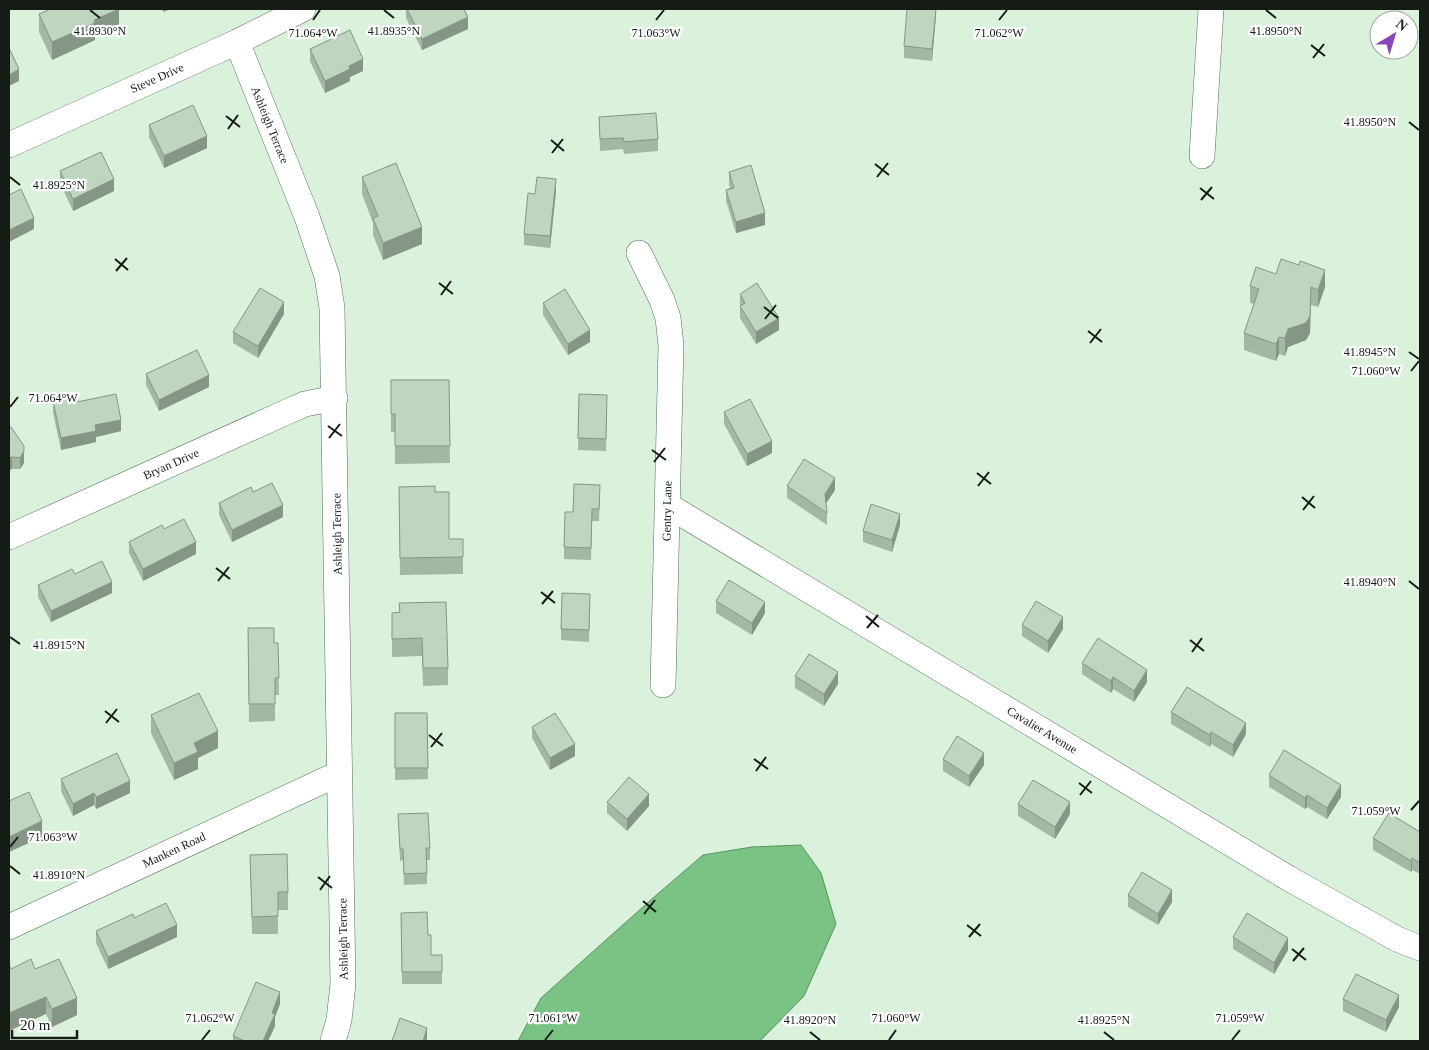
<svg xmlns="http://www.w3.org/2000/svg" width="1429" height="1050" font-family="'Times New Roman',serif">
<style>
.water{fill:#7ac384;stroke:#5b9163}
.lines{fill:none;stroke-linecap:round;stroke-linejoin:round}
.minor-casing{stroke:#576c59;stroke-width:26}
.minor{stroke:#fff;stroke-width:25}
.wall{fill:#a3b7a5}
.shaded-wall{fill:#859586}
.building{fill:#bed5c0;stroke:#859586}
.ticks{fill:none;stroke:#141c15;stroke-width:2}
.labels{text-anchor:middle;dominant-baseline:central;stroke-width:4.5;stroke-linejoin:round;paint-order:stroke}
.street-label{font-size:12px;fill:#141c15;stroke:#fff}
.ticks-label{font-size:12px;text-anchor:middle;fill:#141c15;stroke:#fff;stroke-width:4.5;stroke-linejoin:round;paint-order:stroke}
</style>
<rect width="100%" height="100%" fill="#daf1db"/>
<path class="water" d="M801 845 821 873 836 924 804 996 760 1041H518L541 998 653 898 703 855 752 847Z"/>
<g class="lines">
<defs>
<path id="minor" d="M237 42 307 217 327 276 332 308 343 984 339 1020 333 1041
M9 145 237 42 303 9
M1202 156 1211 9
M639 253 662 300 668 318 671 345 663 685
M667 505 1288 878 1397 939 1420 948
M9 537 289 411 305 404 335 398
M9 927 340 773"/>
</defs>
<use href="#minor" class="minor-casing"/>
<use href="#minor" class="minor"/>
</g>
<path class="wall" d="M406 9H464L468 29 422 50 406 18Z
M936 9 932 61 904 58V46Z
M39 14 119 26 95 37V40L52 60 39 32Z
M310 49 363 71 350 77V81L325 93 310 61Z
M599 117 658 139V151L624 154 623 149 600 151Z
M149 125 207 148 164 168 149 137Z
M60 171 114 191 73 211 60 183Z
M729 172 765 225 736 233 726 201V190L730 188 729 184Z
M362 177 422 244 383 260 373 235V223L362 194Z
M556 191 550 248 524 245V234L535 194Z
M1250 286 1325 287 1318 307 1311 305 1310 333 1306 340 1288 347 1285 356 1279 354 1276 361 1244 350V333L1254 304 1250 303Z
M740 294 779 330 756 344 740 318Z
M543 303 590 342 568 355 543 315Z
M284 314 258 358 233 343V332Z
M146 374 209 387 159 411 146 385Z
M391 380H449L450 463 395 464V432H391Z
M579 394 607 407 606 451 578 450Z
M53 401 72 403 121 431 96 437V442L61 450 53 413Z
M724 412 772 453 747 466 724 424Z
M9 428 24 463 20 469H12L9 470Z
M787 486 835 490 826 503 827 513V525L787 498Z
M399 487 449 539H463V574L400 575Z
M253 492 283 517 232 542 219 515V503Z
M600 497 599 521H592L591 560 564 559V547L573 512Z
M900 525 892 552 863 542V531Z
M164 529 196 554 143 581 129 553V542Z
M75 574 112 593 51 622 38 597V585Z
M716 601 765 613 752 635 716 613Z
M399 603 448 668V685L423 686 422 656 392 657V613L399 612Z
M590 606 589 642 561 640V629Z
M1022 625 1063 629 1048 653 1022 636Z
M248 628 274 643H278L279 695H275V721L249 722Z
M1082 663 1147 682 1134 702 1113 689 1111 693 1082 674Z
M795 676 838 684 824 706 795 688Z
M1171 712 1246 734 1233 757 1211 744 1210 747 1171 724Z
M395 713H427L428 779 395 780Z
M151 715 218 748 198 758V769L174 780 151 733Z
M532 727 575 756 550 770 532 738Z
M943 759 984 765 969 787 943 771Z
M1269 775 1341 797 1327 819 1307 807 1305 809 1269 787Z
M61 779 130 793 96 809 94 805 73 816 61 791Z
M607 802 649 806 627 831 607 813Z
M1018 804 1070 814 1055 839 1018 816Z
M398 814 430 848V860H427V884L404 885 403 860 400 861Z
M1420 832V874L1412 870 1411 872 1373 850V838Z
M250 855 288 892V910H278V934H252Z
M1128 895 1172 902 1158 925 1128 907Z
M401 913 428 935 431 955 442 972V984H402Z
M134 918 177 937 108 969 96 943V931Z
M1233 937 1288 950 1274 974 1233 949Z
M11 969H35L77 1015 52 1027 46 1014Z
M1343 999 1399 1007 1386 1032 1343 1011Z
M280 1004 275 1017V1026L268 1041H233V1036Z"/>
<path class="shaded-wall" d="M119 9V26L95 37V40L52 60V42L94 20Z
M163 9H171L163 12Z
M936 9V16L932 61V49Z
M468 17V29L422 50V39Z
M363 59V71L350 77V81L325 93V81L349 66Z
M19 69V81L9 86V75Z
M207 136V148L164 168V156Z
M114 179V191L73 211V199Z
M556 179V191L550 248V236Z
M765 213V225L736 233V222Z
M34 218V229L9 242V230Z
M422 227V244L383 260V243Z
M1325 270V287L1318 307V290Z
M1311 287 1310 333 1306 340 1288 347 1285 356V338L1288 329Z
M284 302V314L258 358V346Z
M779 318V330L756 344V332Z
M590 330V342L568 355V344Z
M1279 337V354L1276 361V344Z
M209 375V387L159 411V400Z
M121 420V431L96 437V442L61 450V438L95 425Z
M772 441V453L747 466V454Z
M24 451V463L20 469V458Z
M12 457V469L9 470V458Z
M835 478V490L825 505V494Z
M283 505V517L232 542V530Z
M900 514V525L892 552V540Z
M196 542V554L143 581V569Z
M112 582V593L51 622V611Z
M765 602V613L752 635V623Z
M1063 617V629L1048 653V641Z
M1147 670V682L1134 702V691Z
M838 672V684L824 706V694Z
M1113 677V689L1111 693V681Z
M1246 723V734L1233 757V745Z
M218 731V748L198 758V769L174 780V763L194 743Z
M1211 732V744L1210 747V735Z
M575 744V756L550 770V758Z
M984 753V765L969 787V776Z
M130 781V793L96 809V797Z
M1341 785V797L1327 819V808Z
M94 793V805L73 816V804Z
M649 794V806L627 831V819Z
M1307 795V807L1305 809V798Z
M1070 802V814L1055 839V827Z
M42 821V837L9 852V837Z
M1412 858V870L1411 872V861Z
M1172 890V902L1158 925V914Z
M177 925V937L108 969V957Z
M1288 938V950L1274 974V963Z
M280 992V1004L275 1017V1026L268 1041H263L272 1013Z
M1399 995V1007L1386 1032V1020Z
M46 997V1014L9 1031V1013Z
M77 998V1015L52 1027V1009Z
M427 1028V1041H423Z"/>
<path class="building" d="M51 9H119L94 20 95 23 52 42 39 14Z
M407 9H464L468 17 422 39Z
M907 9H936L932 49 904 46Z
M350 30 363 59 349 66 350 69 325 81 310 49Z
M9 48 19 69 9 75Z
M193 105 207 136 164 156 149 125Z
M656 113 658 139 624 142 623 138 600 139 599 117Z
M101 152 114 179 73 199 60 171Z
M396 163 422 227 383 243 373 218 378 216 362 177Z
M751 165 765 213 736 222 726 190 734 188 729 172Z
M537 177 556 179 550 236 524 234 528 193 535 194Z
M21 189 34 218 9 230V195Z
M1281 259 1299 265 1300 261 1325 270 1318 290 1311 287 1310 316 1306 323 1288 329 1285 338 1279 337 1276 344 1244 333 1259 289 1250 286 1256 267 1276 274Z
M757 283 779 318 756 332 740 306 745 303 740 294Z
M260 288 284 302 258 346 233 332Z
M565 289 590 330 568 344 543 303Z
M197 350 209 375 159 400 146 374Z
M391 380H449L450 446H395V414H391Z
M116 394 121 420 95 425 96 431 61 438 53 401 71 398 72 403Z
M579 394 607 395 606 439 578 438Z
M750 399 772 441 747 454 724 412Z
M11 427 24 446V451L20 458 12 457 9 458V428Z
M804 459 835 478 825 494 827 513 787 486Z
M272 483 283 505 232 530 219 503 251 487 253 492Z
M574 484 600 485 599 509H592L591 548 564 547 565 512H573Z
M435 486V492H449V539H463V557L400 558 399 487Z
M871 504 900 514 892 540 863 531Z
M184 519 196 542 143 569 129 542 162 525 164 529Z
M102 561 112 582 51 611 38 585 72 569 75 574Z
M729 580 765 602 752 623 716 601Z
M562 593 590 594 589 630 561 629Z
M1036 601 1063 617 1048 641 1022 625Z
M446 602 448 668H423L422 638 392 639V613L400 612 399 603Z
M248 628H274V643H278L279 678H275V704H249Z
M1098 638 1147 670 1134 691 1113 677 1111 681 1082 663Z
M809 654 838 672 824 694 795 676Z
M1187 687 1246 723 1233 745 1211 732 1210 735 1171 712Z
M199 693 218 731 194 743 198 752 174 763 151 715Z
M395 713H427L428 768H395Z
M555 713 575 744 550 758 532 727Z
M957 736 984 753 969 776 943 759Z
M1284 750 1341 785 1327 808 1307 795 1305 798 1269 775Z
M117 753 130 781 96 797 94 793 73 804 61 779Z
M629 777 649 794 627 819 607 802Z
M1033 780 1070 802 1055 827 1018 804Z
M29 792 42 821 9 837V801Z
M428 813 430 848H426L427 873 404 874 403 849H400L398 814Z
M1389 813 1420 832V863L1412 858 1411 861 1373 838Z
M287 854 288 892H278V916L252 917 250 855Z
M1142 872 1172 890 1158 914 1128 895Z
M166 903 177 925 108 957 96 931 133 914 134 918Z
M427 912 428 935H431V955H442V972H402L401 913Z
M1247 913 1288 938 1274 963 1233 937Z
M31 959 35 969 59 959 77 998 52 1009 46 997 9 1013V965L11 969Z
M1356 974 1399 995 1386 1020 1343 999Z
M256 982 280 992 272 1013 275 1014 263 1041H245L233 1036Z
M400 1018 427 1028 423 1041H392Z"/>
<path class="ticks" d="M90 10 100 18M384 10 394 18M1266 10 1276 18M313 20 320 10M656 20 664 10M999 20 1007 10M1311 45 1325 56M1313 58 1324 44M226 116 240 127M1409 122 1419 130M228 129 238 115M551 140 564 151M552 153 563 139M875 164 889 175M10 177 20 185M877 177 888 163M1200 188 1214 199M1201 200 1212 187M115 259 128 270M116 271 127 258M439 283 453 294M441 295 451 281M764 307 778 318M765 319 776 305M1088 331 1102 342M1090 343 1101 329M1409 352 1419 359M1411 371 1419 361M10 407 18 397M328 426 342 436M329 438 340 424M652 450 666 460M654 462 665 448M977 473 991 484M978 486 989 472M1302 497 1315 508M1303 510 1314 496M216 568 230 579M218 581 229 567M1409 581 1419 589M541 592 555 603M542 604 553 591M866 616 879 627M867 628 878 615M10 637 20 644M1190 640 1204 651M1192 652 1202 638M105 711 119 722M106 723 117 709M429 735 443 746M431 747 442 733M754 759 768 769M756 771 766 757M1079 783 1092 793M1080 795 1091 781M1411 810 1419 801M10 847 18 837M10 866 20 874M318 877 332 888M320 890 330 876M643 901 656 912M644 914 655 900M967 925 981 936M969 937 980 924M1292 949 1306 960M1293 961 1304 948M810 1032 820 1040M1104 1032 1114 1040M202 1040 210 1030M545 1040 553 1030M889 1040 896 1030M1232 1040 1240 1030"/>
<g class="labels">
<g class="street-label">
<text transform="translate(157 78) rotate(-24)">Steve Drive</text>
<text transform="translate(270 125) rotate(68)">Ashleigh Terrace</text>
<text transform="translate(171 464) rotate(-24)">Bryan Drive</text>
<text transform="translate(667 511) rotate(-89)">Gentry Lane</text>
<text transform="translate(337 534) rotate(-91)">Ashleigh Terrace</text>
<text transform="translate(1042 730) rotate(31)">Cavalier Avenue</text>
<text transform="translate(174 850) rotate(-25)">Manken Road</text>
<text transform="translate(343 939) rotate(-91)">Ashleigh Terrace</text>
</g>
</g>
<g class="ticks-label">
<text x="100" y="35">41.8930°N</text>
<text x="394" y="35">41.8935°N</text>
<text x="1276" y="35">41.8950°N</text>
<text x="313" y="37">71.064°W</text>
<text x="656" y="37">71.063°W</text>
<text x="999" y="37">71.062°W</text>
<text x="1370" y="126">41.8950°N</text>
<text x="59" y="189">41.8925°N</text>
<text x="1370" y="356">41.8945°N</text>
<text x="1376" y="375">71.060°W</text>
<text x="53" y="402">71.064°W</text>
<text x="1370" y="586">41.8940°N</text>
<text x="59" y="649">41.8915°N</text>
<text x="1376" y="815">71.059°W</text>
<text x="53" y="841">71.063°W</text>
<text x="59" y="879">41.8910°N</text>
<text x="210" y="1022">71.062°W</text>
<text x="553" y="1022">71.061°W</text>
<text x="896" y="1022">71.060°W</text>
<text x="1240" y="1022">71.059°W</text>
<text x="810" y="1024">41.8920°N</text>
<text x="1104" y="1024">41.8925°N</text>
</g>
<rect width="1429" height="1050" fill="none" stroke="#141c15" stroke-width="20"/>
<g transform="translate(1394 35) rotate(38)"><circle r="24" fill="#ffffff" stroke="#a1a4a1"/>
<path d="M0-4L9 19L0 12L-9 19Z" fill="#8946ba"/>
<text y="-8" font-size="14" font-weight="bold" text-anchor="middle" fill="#141c15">N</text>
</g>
<path d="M12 1030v8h65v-8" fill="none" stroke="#141c15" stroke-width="2.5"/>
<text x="20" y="1030" font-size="15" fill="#141c15" stroke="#ffffff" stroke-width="4" paint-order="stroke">20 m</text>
</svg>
